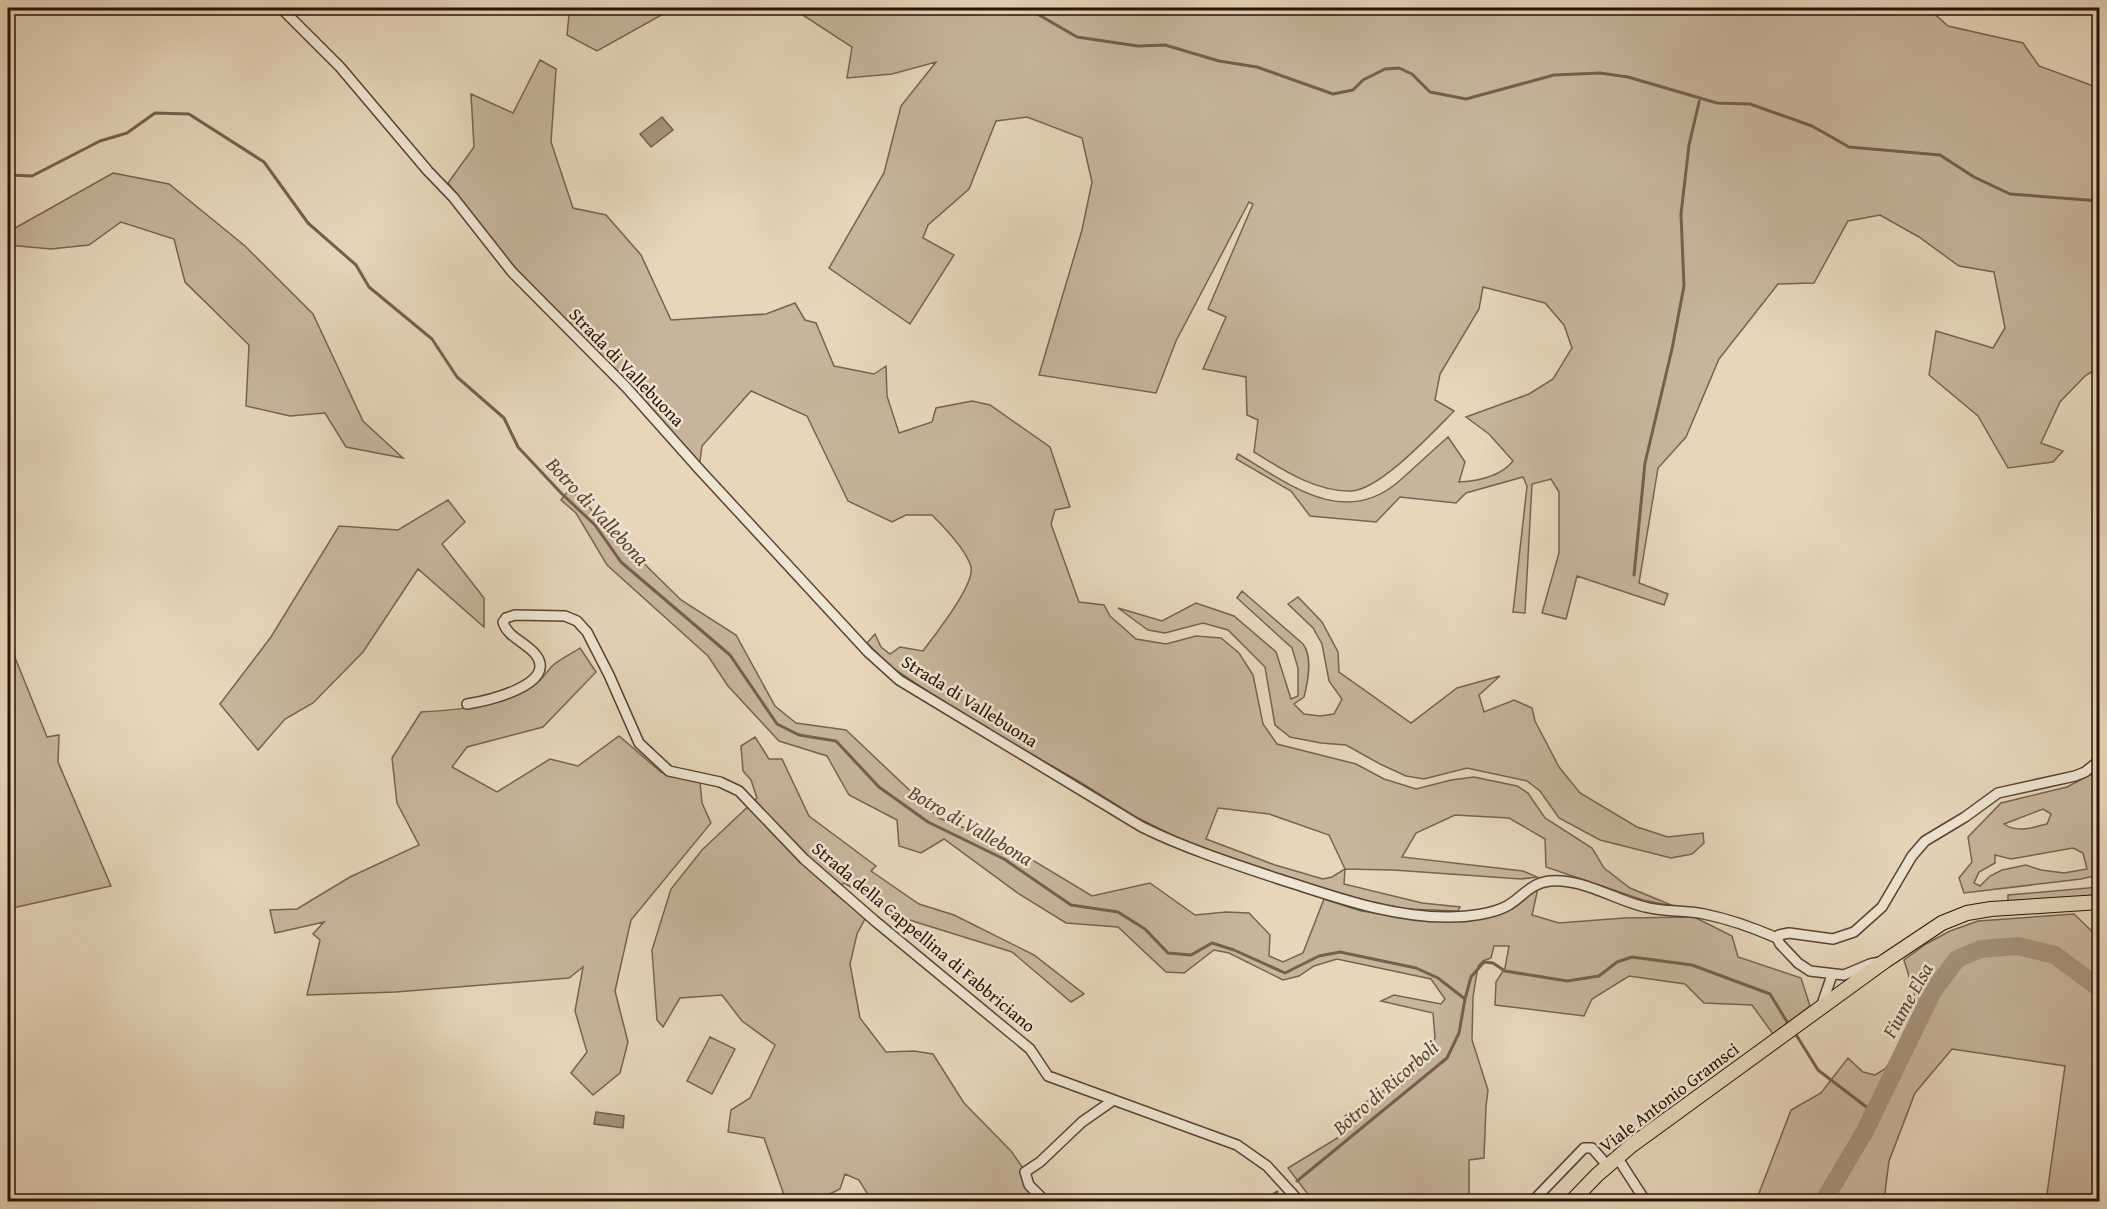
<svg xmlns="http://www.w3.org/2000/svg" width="2107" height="1209" font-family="'Gentium Book Plus',serif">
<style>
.green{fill:#c6b59c;stroke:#786350;stroke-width:1.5;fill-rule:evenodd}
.water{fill:#a6947d;stroke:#75604d;stroke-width:1.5}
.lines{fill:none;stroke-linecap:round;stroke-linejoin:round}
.stream{stroke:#75604d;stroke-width:3}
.river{stroke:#a6947d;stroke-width:18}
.minor-casing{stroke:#5a4232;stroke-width:12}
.primary-casing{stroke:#2b1104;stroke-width:16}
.minor{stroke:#efe5d3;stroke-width:9}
.primary{stroke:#e6d7bb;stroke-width:14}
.labels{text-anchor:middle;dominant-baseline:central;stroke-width:5;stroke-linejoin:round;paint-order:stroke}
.street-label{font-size:18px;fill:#2b1104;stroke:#efe5d3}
.water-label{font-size:20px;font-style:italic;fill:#5c4534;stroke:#efe5d3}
</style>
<rect width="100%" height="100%" fill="#e6d7bb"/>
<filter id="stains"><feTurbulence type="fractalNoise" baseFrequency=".00333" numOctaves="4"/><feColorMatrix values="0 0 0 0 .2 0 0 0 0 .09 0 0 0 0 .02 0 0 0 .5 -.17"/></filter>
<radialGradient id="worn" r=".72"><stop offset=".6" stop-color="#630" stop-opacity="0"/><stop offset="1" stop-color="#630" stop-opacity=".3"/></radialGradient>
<path class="green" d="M579 8H674L597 51 567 35 569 15Z
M792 8H1836L1859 14 1883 8H1928L1948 26 2023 43 2039 66 2099 88V367L2085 376 2060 402 2041 443 2063 451 2053 462 2008 468 1978 416 1929 375 1936 331 1993 348 2005 328 1994 272 1959 266 1919 237 1880 215 1848 221 1814 283 1778 284 1719 359 1686 437 1658 468 1639 583 1668 594 1664 605 1577 576 1566 619 1542 613 1559 553V492L1551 479 1532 484 1525 613 1513 612 1527 486 1523 477 1466 493 1456 503 1400 497 1376 522 1310 516 1291 491 1236 459 1238 454C1288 483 1342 528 1397 483 1414 468 1431 452 1448 437L1465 462 1459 482C1478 481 1501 476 1513 461L1489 434 1466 417 1529 394 1553 379 1572 348 1564 325 1545 303 1483 287 1479 309 1440 374 1435 400 1454 411C1433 432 1380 490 1351 491 1316 492 1283 470 1254 452L1258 420 1247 415 1246 377 1203 369 1226 317 1208 309 1253 204 1249 202 1176 341 1156 393 1039 375 1082 230 1092 182 1082 138 1027 117 996 121 969 189 928 225 923 238 954 255 910 324 829 268 884 173 901 106 936 62 892 74 847 78 852 47Z
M540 60 556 69 551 142 573 208 606 215 641 255 671 320 766 314 795 303 805 320 816 323 834 366 874 374 886 366 887 396 899 433 932 422 936 408 972 401 990 405 1050 447 1070 507 1055 510 1051 524 1079 602 1104 605 1110 616 1136 639 1166 644 1196 636 1221 638 1239 653 1253 675 1263 724 1277 744 1356 764 1384 779 1416 789 1451 780 1474 777 1517 786 1528 793 1545 818 1592 848 1604 868 1630 888 1676 907 1643 900 1546 867 1545 839 1509 818 1455 815 1416 833 1402 857 1523 871 1537 877 1521 879 1393 870 1345 869 1344 884 1422 903 1460 907 1458 911 1406 909 1367 901 1278 875 1194 846 1134 816 1080 782 962 714 890 666 867 643 875 634 881 647 890 654 900 647 923 651C934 636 975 585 971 567 967 551 944 527 932 515H906L892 522 848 501 807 416 751 391 702 446 699 469 501 252 448 183 474 147 471 94 513 113ZM1218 808 1269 814 1329 835 1345 869 1332 877 1323 879 1275 865 1206 839Z
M113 173 169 184 245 246 313 314 363 421 403 458 346 447 325 413 290 416 246 406 249 345 185 282 174 239 121 222 89 245 51 249 8 245V232Z
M568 491 583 498 595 515 681 600 736 635 775 706 796 723 846 730 939 818 1006 844 1092 896 1150 883 1195 915 1226 912 1249 913 1270 935 1269 956 1283 962 1303 953 1324 899 1361 911 1412 918 1498 915 1518 904 1538 888 1532 915 1559 923 1624 918 1694 917 1732 936 1738 957 1801 978 1810 1006 1773 1034 1752 1005 1704 1003 1685 984 1629 976 1592 999 1584 1016 1495 1005 1496 982 1505 968 1509 946H1494L1491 958 1483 961 1478 966 1473 997 1472 1040 1488 1090 1486 1106 1484 1158 1469 1160V1201H1313L1288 1168 1344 1134 1345 1116 1412 1072 1435 1038 1433 1013 1381 1001 1394 995 1441 1004 1445 999 1431 979 1337 959 1314 966 1299 976 1283 980 1229 953 1214 950 1184 973 1166 972 1118 927 1066 923 1019 894 944 839 921 853 899 846 897 820 849 795 827 756 779 741 728 686 708 656 607 565 576 513 561 500Z
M448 500 465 522 442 544 484 598V627L418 569 363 652 313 703 285 719 258 750 220 704 271 637 339 526 398 530Z
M1242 591 1303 644C1313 657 1308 681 1304 697L1294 704 1304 714 1320 716 1334 714 1342 699 1329 681 1322 644 1313 628 1288 604 1298 597 1322 622 1338 652 1339 672 1411 723 1457 688 1500 676 1479 695 1484 712 1514 700 1532 708 1535 721 1559 767 1580 793 1637 827 1668 837 1703 833 1704 843 1692 854 1671 858 1600 840 1559 818 1540 791 1527 781 1467 768 1424 779 1406 776 1380 764 1346 745 1321 743 1290 737 1275 725 1265 667 1228 630 1203 623 1165 633 1148 630 1118 608 1162 621 1196 603 1234 616 1276 652 1291 699 1298 696V668L1292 648 1237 598Z
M8 640 47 737 59 735 58 762 111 886 8 909Z
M580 648 596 672 543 727 467 747 452 767 497 792 550 759 578 766 619 736 661 772 700 782 702 803 711 823 631 920 615 991 628 1042 620 1073 593 1095 571 1073 587 1052 575 1011 583 967 569 978 396 992 307 995 320 940 313 934 324 922 275 933 270 910 297 909 350 877 419 845 397 803 392 758 421 712C457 710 504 707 533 686 541 681 546 673 552 666 560 659 571 654 580 648Z
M755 737 769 759H782L809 816 876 866 871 871 919 904 954 915 1034 955 1084 994 1071 1002 1012 952 903 918 844 883 832 891 866 917 857 934 850 964 860 1018 886 1052 914 1051 933 1054 964 1103 1011 1151 1046 1201H872L859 1180 845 1174 840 1189 815 1201H775L784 1195 764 1138 728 1132 731 1110 750 1098 775 1045 742 1021 722 995 680 998 663 1027 657 1020 652 950 671 889 702 850 757 798 751 780 743 771 741 746Z
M2099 770V875L2081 879 1964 893 1959 878 1972 862 1968 837 2001 803 2067 787ZM2043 809 2051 814 2047 824C2032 828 2017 833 2004 824ZM2073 848 2083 853 2087 869 2064 873 2041 870 2026 865 2002 870 1990 876 1980 886 1974 883 1979 872 1995 863V855L2011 859Z
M2099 887V897L2008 901V895Z
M2074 914 2099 938 2100 1190 2097 1199 2089 1201H2046L2065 1066 1952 1049 1915 1093 1889 1161 1884 1201H1827L1847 1170 1842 1166 1813 1201H1756L1791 1110 1821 1093 1848 1058 1863 1072 1875 1075 1885 1069 1891 1061 1918 1006 1904 960 1926 944 1950 931 1978 921Z
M710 1037 735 1049 712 1094 687 1081Z"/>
<path class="water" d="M662 117 673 130 651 147 640 134Z
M596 1112 624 1116 623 1128 594 1124Z"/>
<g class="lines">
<path class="stream" d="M1027 8 1077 37 1138 46 1165 45 1219 61 1257 67 1333 94 1353 90 1363 80 1385 69 1399 68 1412 74 1430 92 1466 99 1554 75 1600 73 1628 77 1717 103 1750 104 1812 126 1849 147 1940 155 1974 177 2010 194 2100 201
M8 175 32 176 100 141 127 133 155 113 189 114 264 162 308 223 356 265 369 287 432 339 457 377 504 418 518 447 562 494 595 525 621 562 730 655 777 724 799 735 836 741 879 787 928 822 1004 859 1071 905 1118 912 1145 929 1168 953 1191 955 1212 943 1234 950 1285 973 1319 956 1340 952 1416 968 1438 978 1465 999 1471 977 1484 962 1493 963 1505 971 1567 981 1599 976 1617 962 1632 957 1692 965 1770 994 1789 1025
M1634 575 1645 463 1672 349 1684 286 1681 214 1689 145 1700 98
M1795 1033 1818 1070 1873 1112
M1297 1181 1447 1058 1459 1033 1465 999
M1262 1202 1277 1192"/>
<path class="river" d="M1823 1202 1865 1131 1933 991 1957 959 1981 949 2018 946 2055 955 2100 989"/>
<defs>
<path id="minor" d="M277 8 282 9 340 67 428 171 453 197 512 272 626 387 699 469 868 652 899 680 1142 827C1187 849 1234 864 1282 880 1336 897 1392 918 1450 917 1467 917 1492 914 1507 906 1523 897 1530 883 1550 881 1582 878 1615 900 1645 907 1664 912 1685 910 1704 914 1729 919 1754 928 1777 938
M467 704C486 701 558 685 536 655 527 643 507 637 503 622L506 618 515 615 565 616 577 621 587 632 609 675 639 743 669 771 720 782 739 791 804 859 875 921 1030 1049 1048 1076 1237 1145 1267 1166 1300 1202
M1777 938 1779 935 1789 933 1833 939 1854 932 1882 907 1912 856 1925 841 1965 817 1998 793 2075 776 2085 772 2100 760
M1777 938 1780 944 1798 963 1810 971 1844 975 1870 964 1880 962
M1821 1007 1832 975
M1617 1157 1646 1202
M1046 1202 1029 1185 1025 1172 1040 1162 1082 1122 1112 1101
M1532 1202 1584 1148H1592L1607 1165"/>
<path id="primary" d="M1571 1202 1597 1175 1632 1145 1885 961 1942 923 1967 913 1991 909 2100 902"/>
</defs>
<use href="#minor" class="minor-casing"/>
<use href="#primary" class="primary-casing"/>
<use href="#minor" class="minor"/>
<use href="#primary" class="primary"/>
</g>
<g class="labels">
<g class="street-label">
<text transform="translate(627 367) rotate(46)">Strada di Vallebuona</text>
<text transform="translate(970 701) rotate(32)">Strada di Vallebuona</text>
<text transform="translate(924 937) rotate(40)">Strada della Cappellina di Fabbriciano</text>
<text transform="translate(1669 1097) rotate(-37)">Viale Antonio Gramsci</text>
</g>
<g class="water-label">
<text transform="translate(598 511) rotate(47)">Botro di Vallebona</text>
<text transform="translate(971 825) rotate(30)">Botro di Vallebona</text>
<text transform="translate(1907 1000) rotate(-61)">Fiume Elsa</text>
<text transform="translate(1385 1087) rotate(-41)">Botro di Ricorboli</text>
</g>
</g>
<rect width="2107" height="1209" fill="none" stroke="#e6d7bb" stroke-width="30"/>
<rect x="9" y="9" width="2089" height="1191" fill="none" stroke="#2b1104" stroke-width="3"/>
<rect x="15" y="15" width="2077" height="1179" fill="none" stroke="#2b1104" stroke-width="1.5"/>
<rect width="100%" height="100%" filter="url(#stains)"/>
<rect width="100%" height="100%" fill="url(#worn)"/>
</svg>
